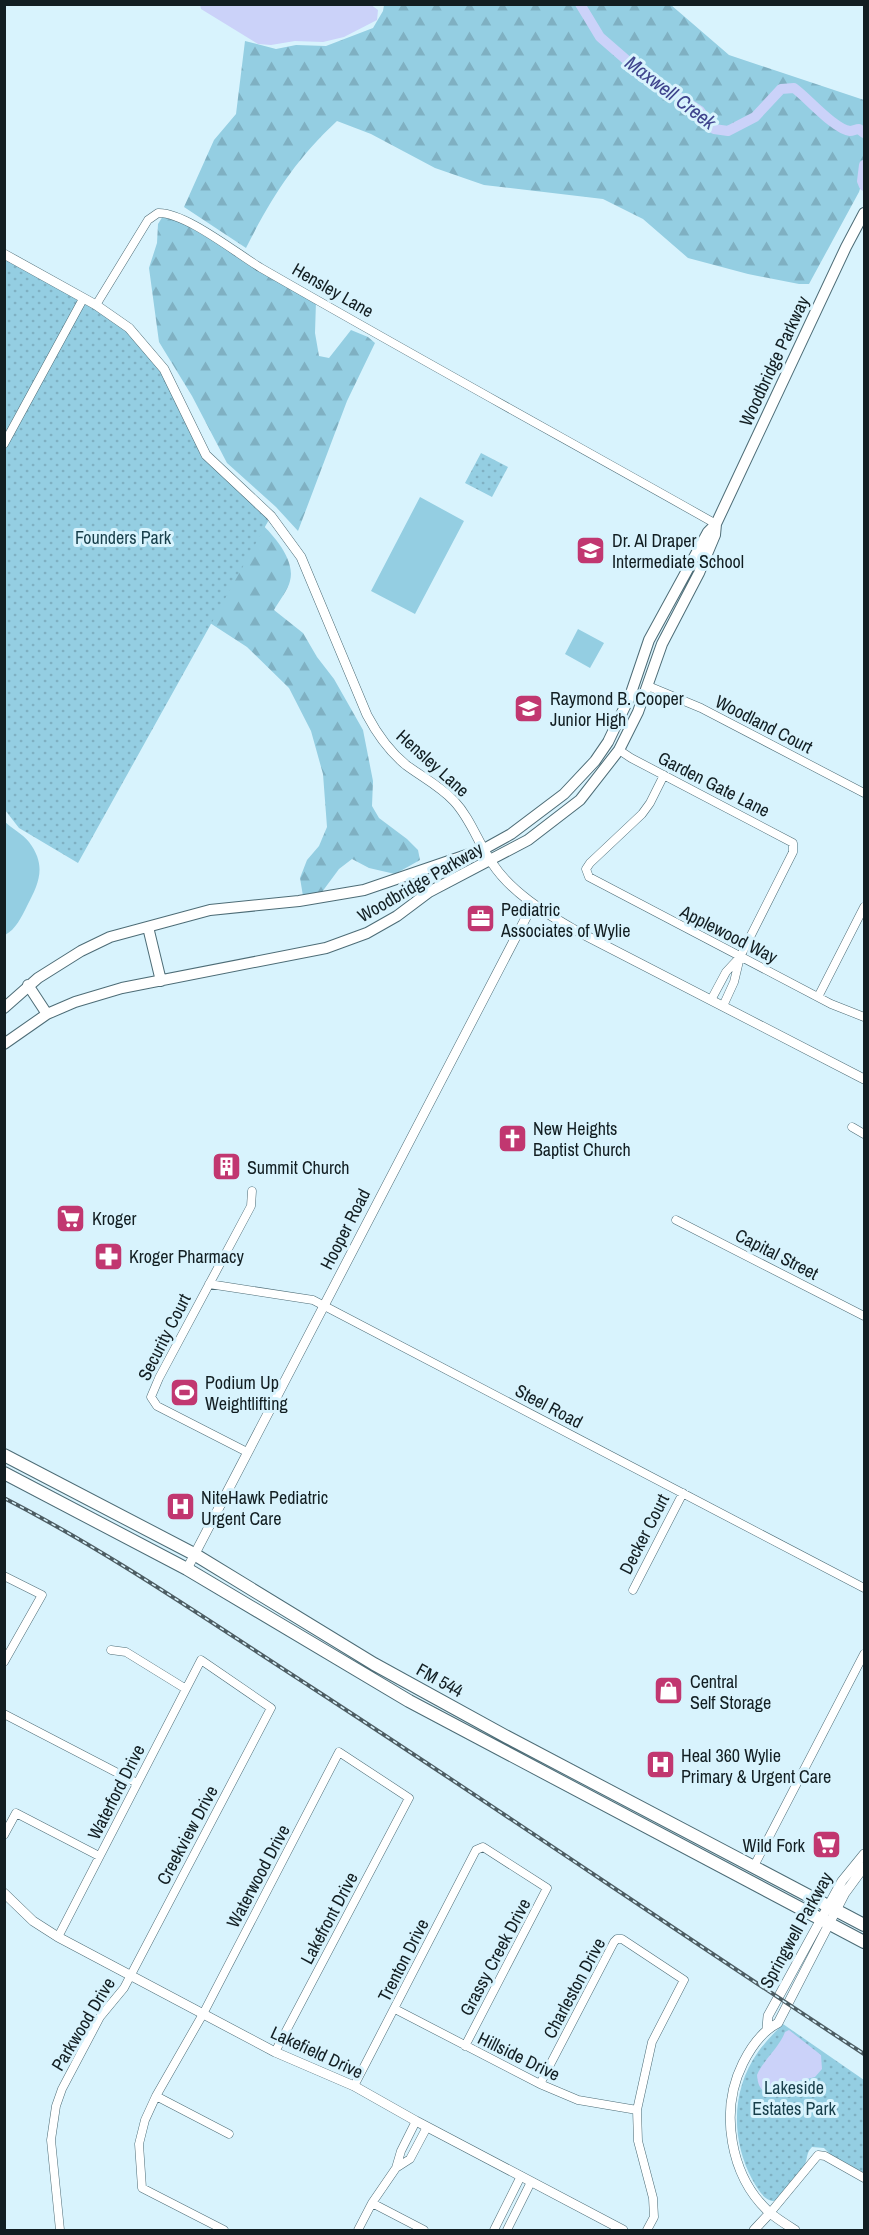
<svg xmlns="http://www.w3.org/2000/svg" width="869" height="2235" font-family="'Archivo Narrow',sans-serif">
<style>
.green{fill:#94cee2}
.forest{fill:url(#forest-firs)}
.park{fill:url(#park-dots)}
.water{fill:#cbd2f9}
.lines{fill:none;stroke-linecap:round;stroke-linejoin:round}
.river{stroke:#cbd2f9;stroke-width:10}
.minor-casing{stroke:#4d6c76;stroke-width:9}
.tertiary-casing{stroke:#4d6c76;stroke-width:10}
.secondary-casing{stroke:#4d6c76;stroke-width:12}
.primary-casing{stroke:#4d6c76;stroke-width:14}
.minor{stroke:#fff;stroke-width:8}
.tertiary{stroke:#fff;stroke-width:9}
.secondary{stroke:#fff;stroke-width:10}
.primary{stroke:#fff;stroke-width:12}
.rail-casing{stroke:#4d5d63;stroke-width:4}
.rail{stroke:#d8f3fd;stroke-width:1.5;stroke-dasharray:4.5;stroke-linecap:butt}
.labels{text-anchor:middle;dominant-baseline:central;stroke-width:6;stroke-linejoin:round;paint-order:stroke}
.street-label{font-size:18px;fill:#121e22;stroke:#d8f3fd}
.park-label{font-size:18px;fill:#173e4a;stroke:#d8f3fd}
.poi-label{font-size:18px;fill:#121e22;stroke:#d8f3fd;text-anchor:start}
.water-label{font-size:20px;font-style:italic;fill:#3f448d;stroke:#d8f3fd}
</style>
<defs>
<pattern id="forest-firs" width="22" height="20" patternUnits="userSpaceOnUse" patternTransform="scale(1.5)"><rect width="22" height="20" fill="#94cee2"/><path d="M5 1l3.5 6h-7zM16 11l3.5 6h-7z" fill="#7fb0c2"/></pattern>
<pattern id="park-dots" width="8" height="8" patternUnits="userSpaceOnUse" patternTransform="scale(1.5)"><rect width="8" height="8" fill="#94cee2"/><path d="M2 2h.1M6 6h.1" fill="none" stroke="#7fb0c2" stroke-width="1.8" stroke-linecap="round"/></pattern>
</defs>
<rect width="100%" height="100%" fill="#d8f3fd"/>
<path class="green" d="M420 497 464 521 415 614 371 591Z
M578 629 604 643 590 668 565 654Z
M4 821C12 829 23 834 29 842 47 866 39 883 27 906 21 918 16 929 5 935Z"/>
<path class="forest" d="M384 5H671L729 55 864 100V176L859 192 809 284H799L748 274 688 258 643 219 603 199 484 185 435 168 371 134 337 121C296 159 271 198 246 248L184 207 214 140 236 114 245 41 276 49 296 45 326 46 373 28 383 11Z
M163 216 179 221 316 301 315 333 319 356 329 358 351 330 368 337 375 343 347 401 298 531 276 507 227 463 192 396 159 342 149 268 157 243 158 224Z
M258 520C272 534 296 559 290 581 288 590 279 601 274 610L303 633 317 657 334 679 363 730 373 781 372 806 379 818 407 839 418 850 420 860 395 874 369 868 352 859 339 869 322 892 303 896 300 878 307 860 319 846 327 827 323 774 311 731 289 688 247 647 210 623 205 614Z"/>
<path class="park" d="M5 254 129 328 172 387 203 447 271 516 78 863 19 828 5 810Z
M481 453 508 467 492 497 465 483Z
M783 2024 864 2080V2173L830 2154 824 2148 812 2147C806 2153 808 2157 805 2164 798 2177 786 2193 774 2201 764 2201 757 2188 752 2179 731 2139 731 2090 758 2052 765 2042 774 2033 783 2024Z"/>
<path class="water" d="M370 4 378 10 377 20 344 37 323 42 295 41 271 45 258 44 201 9 200 5Z
M789 2030 821 2055 822 2069 815 2077 791 2083 780 2096C766 2095 758 2091 757 2075 764 2059 779 2048 785 2032Z"/>
<g class="lines">
<path class="river" d="M580 4 600 37 638 70 700 111 714 129 728 131 755 117 781 89 794 88C808 98 834 129 850 131 853 131 856 129 859 129L864 133
M864 165 862 181 864 186"/>
<defs>
<path id="minor" d="M96 305 148 220 158 213C185 212 236 253 261 268 412 355 565 439 716 524
M4 444 83 299
M648 686 701 708 864 793
M619 750 631 758 793 843V852L740 957
M664 775 650 803 642 814 590 863 586 869 589 877 831 1004 864 1017
M818 997 864 907
M711 1000 726 972 740 957 734 982 723 1006
M852 1127 864 1134
M676 1220 864 1316
M209 1284 313 1300 864 1588
M247 1452 157 1406 151 1397 159 1378 251 1206 252 1191
M4 1576 42 1595 4 1662
M633 1590 683 1493
M111 1650 126 1652 186 1689
M4 1714 137 1783
M4 1835 16 1813 99 1856
M754 1866 864 1654
M58 1937 201 1660 271 1708 124 1988 100 2017 62 2089 56 2106 51 2140 60 2230
M395 2009 540 2084 578 2100 637 2110
M540 2084 614 1942 617 1939H622L684 1980 652 2042 637 2110 638 2141 653 2198 654 2217 647 2230
M354 2086 476 1850 483 1847 547 1888 465 2046
M156 2096 229 2134
M416 2121 401 2151 396 2168 410 2159 427 2127
M372 2203 424 2230
M770 2213 818 2155 825 2156 864 2178
M224 2230 142 2188 139 2144 145 2120 156 2096 203 2014 339 1752 409 1798 275 2052
M358 2230 372 2203 396 2168
M494 2230 521 2176
M507 2230 531 2182"/>
<path id="tertiary" d="M4 254 96 305 129 328 164 369 206 455 271 516 301 557 367 715C377 734 389 751 406 765 422 777 440 786 454 801 471 819 478 843 492 863 511 892 544 912 573 929L864 1079
M187 1569 533 904
M4 1893 33 1921 58 1937 275 2052 354 2086 416 2121 623 2230
M767 2028 768 2016 842 1881 864 1854
M754 2230 770 2213
M795 2230C787 2225 777 2219 769 2212 730 2176 719 2111 743 2063 751 2047 762 2031 778 2023L845 1893 864 1867"/>
<path id="secondary" d="M148 927 161 981
M28 985 47 1014
M4 1008 38 978 81 951 110 937 210 910 299 901 364 890 484 849 511 834 564 794 595 761 608 742 630 696 649 640 708 532 716 524
M4 1044 47 1014 75 1002 122 988 326 948 367 933 397 916 429 892 528 840 580 800 619 750 638 712 662 644 699 573 715 535 716 524 846 247 864 213"/>
<path id="primary" d="M4 1455 194 1554 374 1664 507 1737 864 1925
M4 1473 187 1569 409 1701 864 1942"/>
</defs>
<use href="#minor" class="minor-casing"/>
<use href="#tertiary" class="tertiary-casing"/>
<use href="#secondary" class="secondary-casing"/>
<use href="#primary" class="primary-casing"/>
<use href="#minor" class="minor"/>
<use href="#tertiary" class="tertiary"/>
<use href="#secondary" class="secondary"/>
<use href="#primary" class="primary"/>
<defs>
<path id="rail" d="M4 1498C111 1553 210 1622 311 1687 497 1808 679 1933 864 2054"/>
</defs>
<use href="#rail" class="rail-casing"/>
<use href="#rail" class="rail"/>
</g>
<defs>
<symbol id="school-square" viewBox="-11 -11 22 22"><rect x="-9" y="-9" width="18" height="18" rx="4" fill="#c13770" stroke="#d8f3fd"/><path d="M0-5L7-2L0 1L-7-2ZM-4 1L0 2.5L4 1V4Q0 6-4 4Z" fill="#fff"/></symbol>
<symbol id="office-square" viewBox="-11 -11 22 22"><rect x="-9" y="-9" width="18" height="18" rx="4" fill="#c13770" stroke="#d8f3fd"/><path d="M-6-3h4V-5.5h4V-3h4V5H-6ZM-1-4.5V-3h2v-1.5ZM-6 0V1H6V0Z" fill="#fff"/></symbol>
<symbol id="church-square" viewBox="-11 -11 22 22"><rect x="-9" y="-9" width="18" height="18" rx="4" fill="#c13770" stroke="#d8f3fd"/><path d="M-1.2-6h2.4v3.5h3.3v2.4h-3.3V6h-2.4V-.1h-3.3v-2.4h3.3Z" fill="#fff"/></symbol>
<symbol id="building-square" viewBox="-11 -11 22 22"><rect x="-9" y="-9" width="18" height="18" rx="4" fill="#c13770" stroke="#d8f3fd"/><path d="M-4-6H4V6H1V3H-1V6H-4ZM-2.5-4.3h1.7v1.8h-1.7ZM.8-4.3h1.7v1.8H.8ZM-2.5-1h1.7V.8h-1.7ZM.8-1h1.7V.8H.8Z" fill="#fff"/></symbol>
<symbol id="supermarket-square" viewBox="-11 -11 22 22"><rect x="-9" y="-9" width="18" height="18" rx="4" fill="#c13770" stroke="#d8f3fd"/><path d="M-6-5.5h2.5l.6 2H6L4.5 2H-2.5L-4.4-4H-6ZM-1.5 3.2a1.3 1.3 0 1 0 .1 0ZM3 3.2a1.3 1.3 0 1 0 .1 0Z" fill="#fff"/></symbol>
<symbol id="pharmacy-square" viewBox="-11 -11 22 22"><rect x="-9" y="-9" width="18" height="18" rx="4" fill="#c13770" stroke="#d8f3fd"/><path d="M-2-6h4v4h4v4h-4v4h-4v-4h-4v-4h4Z" fill="#fff"/></symbol>
<symbol id="stadium-square" viewBox="-11 -11 22 22"><rect x="-9" y="-9" width="18" height="18" rx="4" fill="#c13770" stroke="#d8f3fd"/><path d="M0-5a6.5 5 0 1 0 0 10a6.5 5 0 1 0 0-10ZM-3.5-1.8h7v3.6h-7Z" fill="#fff"/></symbol>
<symbol id="hospital-square" viewBox="-11 -11 22 22"><rect x="-9" y="-9" width="18" height="18" rx="4" fill="#c13770" stroke="#d8f3fd"/><path d="M-5-5h3v3.5h4V-5h3V5h-3V1.5h-4V5h-3Z" fill="#fff"/></symbol>
<symbol id="shop-square" viewBox="-11 -11 22 22"><rect x="-9" y="-9" width="18" height="18" rx="4" fill="#c13770" stroke="#d8f3fd"/><path d="M-5-2.5h2.3a2.7 3.5 0 0 1 5.4 0H5L5.5 6h-11ZM-1.5-2.5h3a1.5 2.3 0 0 0-3 0Z" fill="#fff"/></symbol>
</defs>
<g fill-rule="evenodd">
<use href="#school-square" x="574" y="534" width="33" height="33"/>
<use href="#school-square" x="512" y="692" width="33" height="33"/>
<use href="#office-square" x="464" y="902" width="33" height="33"/>
<use href="#church-square" x="496" y="1122" width="33" height="33"/>
<use href="#building-square" x="210" y="1150" width="33" height="33"/>
<use href="#supermarket-square" x="54" y="1202" width="33" height="33"/>
<use href="#pharmacy-square" x="92" y="1240" width="33" height="33"/>
<use href="#stadium-square" x="168" y="1376" width="33" height="33"/>
<use href="#hospital-square" x="164" y="1490" width="33" height="33"/>
<use href="#shop-square" x="652" y="1674" width="33" height="33"/>
<use href="#hospital-square" x="644" y="1748" width="33" height="33"/>
<use href="#supermarket-square" x="810" y="1828" width="33" height="33"/>
</g>
<g class="labels">
<g class="street-label">
<text transform="translate(333 290) rotate(30)">Hensley Lane</text>
<text transform="translate(774 361) rotate(-65)">Woodbridge Parkway</text>
<text transform="translate(764 724) rotate(27)">Woodland Court</text>
<text transform="translate(433 763) rotate(42)">Hensley Lane</text>
<text transform="translate(714 784) rotate(27)">Garden Gate Lane</text>
<text transform="translate(420 882) rotate(-30)">Woodbridge Parkway</text>
<text transform="translate(729 934) rotate(27)">Applewood Way</text>
<text transform="translate(345 1229) rotate(-63)">Hooper Road</text>
<text transform="translate(777 1254) rotate(27)">Capital Street</text>
<text transform="translate(164 1337) rotate(-63)">Security Court</text>
<text transform="translate(549 1406) rotate(28)">Steel Road</text>
<text transform="translate(644 1534) rotate(-63)">Decker Court</text>
<text transform="translate(440 1680) rotate(29)">FM 544</text>
<text transform="translate(116 1792) rotate(-63)">Waterford Drive</text>
<text transform="translate(187 1835) rotate(-62)">Creekview Drive</text>
<text transform="translate(258 1876) rotate(-62)">Waterwood Drive</text>
<text transform="translate(329 1918) rotate(-62)">Lakefront Drive</text>
<text transform="translate(796 1930) rotate(-61)">Springwell Parkway</text>
<text transform="translate(495 1957) rotate(-62)">Grassy Creek Drive</text>
<text transform="translate(403 1960) rotate(-63)">Trenton Drive</text>
<text transform="translate(574 1988) rotate(-62)">Charleston Drive</text>
<text transform="translate(83 2024) rotate(-59)">Parkwood Drive</text>
<text transform="translate(317 2052) rotate(25)">Lakefield Drive</text>
<text transform="translate(519 2056) rotate(26)">Hillside Drive</text>
</g>
<g class="park-label">
<text x="123" y="537">Founders Park</text>
<text x="794" y="2087">Lakeside<tspan x="794" dy="21">Estates Park</tspan></text>
</g>
<g class="poi-label">
<text x="612" y="540">Dr. Al Draper<tspan x="612" dy="21">Intermediate School</tspan></text>
<text x="550" y="698">Raymond B. Cooper<tspan x="550" dy="21">Junior High</tspan></text>
<text x="501" y="909">Pediatric<tspan x="501" dy="21">Associates of Wylie</tspan></text>
<text x="533" y="1128">New Heights<tspan x="533" dy="21">Baptist Church</tspan></text>
<text x="247" y="1167">Summit Church</text>
<text x="92" y="1218">Kroger</text>
<text x="129" y="1256">Kroger Pharmacy</text>
<text x="205" y="1382">Podium Up<tspan x="205" dy="21">Weightlifting</tspan></text>
<text x="201" y="1497">NiteHawk Pediatric<tspan x="201" dy="21">Urgent Care</tspan></text>
<text x="690" y="1681">Central<tspan x="690" dy="21">Self Storage</tspan></text>
<text x="681" y="1755">Heal 360 Wylie<tspan x="681" dy="21">Primary &amp; Urgent Care</tspan></text>
<text x="805" y="1845" text-anchor="end">Wild Fork</text>
</g>
<g class="water-label">
<text transform="translate(671 92) rotate(37)">Maxwell Creek</text>
</g>
</g>
<rect width="869" height="2235" fill="none" stroke="#121e22" stroke-width="12"/>
</svg>
